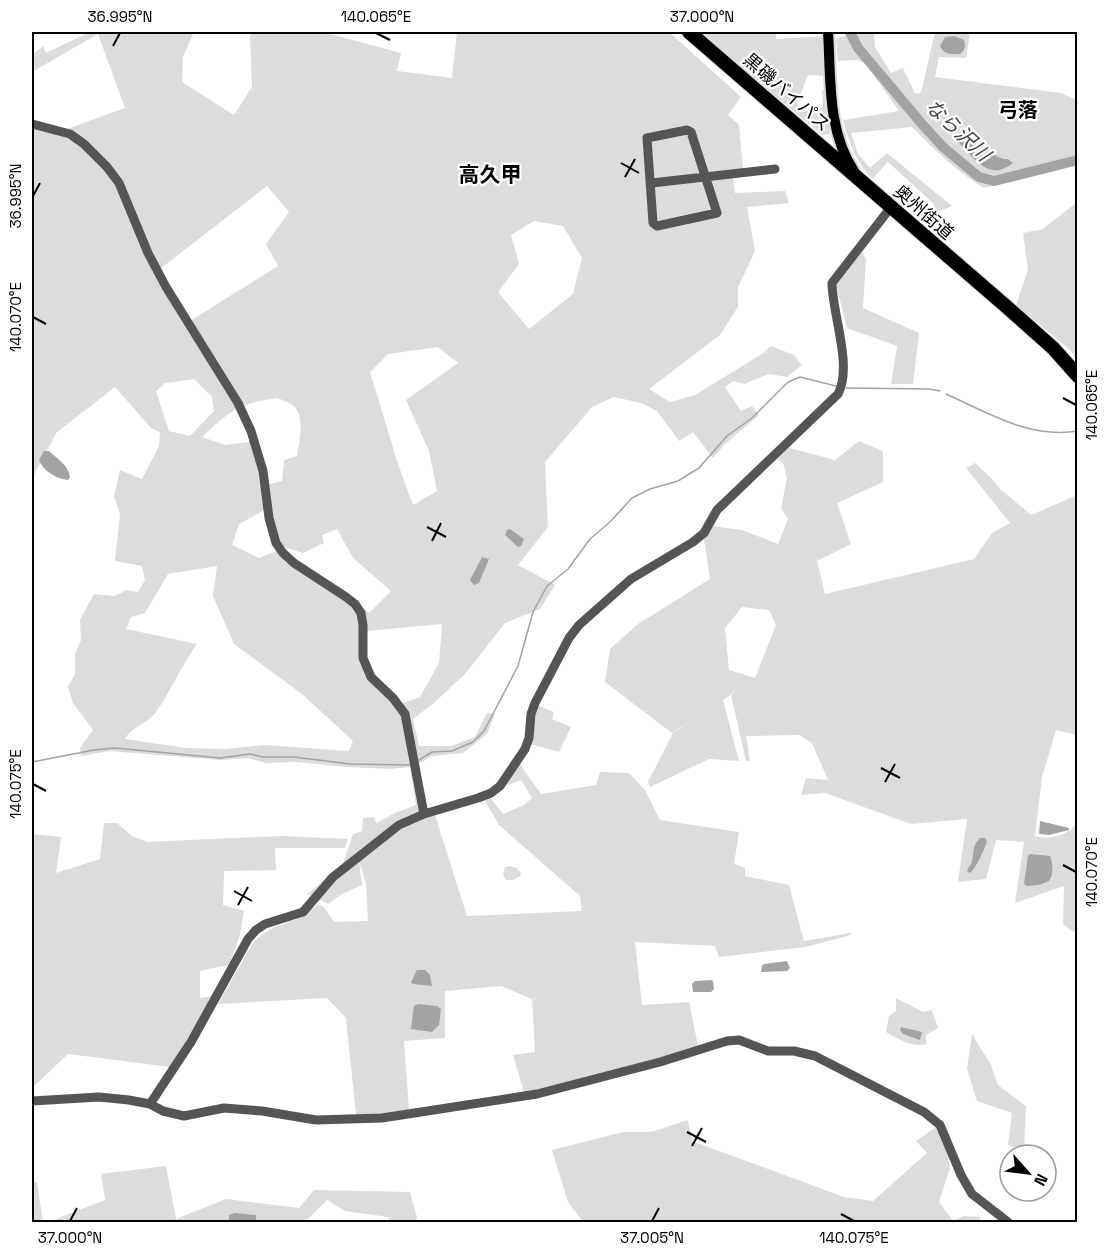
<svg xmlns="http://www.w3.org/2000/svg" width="1109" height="1254" font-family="'Space Grotesk','Noto Sans JP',sans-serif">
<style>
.green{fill:#dcdcdc;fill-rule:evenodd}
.water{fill:#a3a3a3}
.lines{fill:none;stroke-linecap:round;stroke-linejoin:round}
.stream{stroke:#a3a3a3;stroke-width:1.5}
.river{stroke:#a3a3a3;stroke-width:10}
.major-casing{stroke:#dbdbdb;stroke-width:14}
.highway-casing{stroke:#dbdbdb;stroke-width:16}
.minor{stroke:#555;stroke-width:9}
.major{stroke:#000;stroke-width:10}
.highway{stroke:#000;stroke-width:14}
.ticks{fill:none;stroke:#000;stroke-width:2}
.labels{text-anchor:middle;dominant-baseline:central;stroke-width:4.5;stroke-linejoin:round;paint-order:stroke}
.street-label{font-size:18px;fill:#000;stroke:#fff}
.neighbourhood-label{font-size:20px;font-weight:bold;fill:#000;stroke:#fff}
.water-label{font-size:20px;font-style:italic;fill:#444;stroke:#fff}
.quarter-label{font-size:21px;font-weight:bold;fill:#000;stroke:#fff}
.neatline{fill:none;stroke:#000;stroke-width:2}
.ticks-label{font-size:15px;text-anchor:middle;fill:#000}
</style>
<rect width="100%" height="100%" fill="#fff"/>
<path class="green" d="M90 32H194L183 57 182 82 234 115 252 87 250 36 253 32H323L401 53 397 71 452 78 457 32H669L741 97 728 115 739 125 743 170 732 171 735 193 785 191 789 203 747 207 755 251 738 287V307L720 335 649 389 670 402 695 395 762 354 771 346 794 355 802 365 787 377 769 374 744 384 733 381 725 387 741 411 752 406 759 415 724 445 713 458 693 432 679 441 657 411 641 403 614 397 592 407 545 462 548 527 518 565 555 585 540 609 505 623 465 674 435 702 413 719 419 746H451L475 737 487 713 495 714 487 734 463 753 432 756 417 765 426 810 434 812 467 916 582 911 580 896 499 825 485 801 489 796 503 814 524 805 532 798 521 780 508 785 506 783 519 763 541 794 596 785 600 772 629 773 645 790 660 820 739 832 734 864 745 868V876L789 885 804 941 850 933 851 935 805 947 719 957 715 946 635 942 642 1005 689 1002 698 1046 655 1061 541 1091 524 1092 513 1055 535 1052 532 999 501 986 445 991V1038L404 1041 409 1110 383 1115H356L346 1018 327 998 218 1004 254 941 270 929 302 917 318 904 324 907 334 922 368 921 366 884 359 861 362 885 342 894 328 904 308 894 343 863 353 834 362 831 363 818 374 817 376 823 395 813 416 805 410 767 391 769 347 767 296 762 266 763 248 758 221 760 109 751 81 756 80 748 93 730 73 703 68 687 75 674V654L81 640 80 620 94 594 114 596 127 590 138 592 145 580 142 566 115 561 120 514 114 496 120 470 142 479 159 446 160 432 151 428 115 387 56 433 32 479V119L67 129 125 108 98 34 32 72V55L43 46 46 53ZM267 186 289 212 266 244 278 266 190 321 160 269ZM534 221 563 226 582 258 573 294 529 329 498 292 519 264 511 235ZM438 347 458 363 406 400 429 451 437 491 413 505 398 464 370 372 388 354ZM194 379 212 397 214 411 190 436 169 431 156 391 165 383ZM277 398C283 400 291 403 295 407 305 419 299 442 297 456L284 460 282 481 266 485 256 441 225 445 202 437C231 410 238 404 277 398ZM270 507 273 529 282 546 303 553 324 543 322 535 337 529 353 558 391 591 369 613 358 603 277 551 259 558 232 545 239 524ZM217 566 213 596 234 644 302 694 353 741 349 751 264 745 226 749 186 748 125 739C132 726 148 724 156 712 171 691 181 666 197 644L126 629 131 617 145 613 168 574ZM442 624 439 663 420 697 400 704 374 674 367 657V631Z
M699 32H776V39L824 36 826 76 808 75 797 103 802 112 823 107 822 90H827L830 121 829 134 822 135Z
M845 32H874L875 47 891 73 903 68 915 94 921 93 935 32 970 33 966 58 939 57 935 77 1061 93 1077 100V164L984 188C956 171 935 150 912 127L851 133 858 154 870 168 887 153 952 206 937 212 933 203 888 162 872 179C856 162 849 143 843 120L899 111 866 64 858 60 838 61 836 38 845 36Z
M1077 202V359L1069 349 1016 305 1028 270 1023 233 1043 229Z
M862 252 866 259 863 308 919 333 913 384H891L897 346 847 328 836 285Z
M859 441 883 451V482L837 503 851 544 817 561 825 594 974 559 992 533 1010 523 966 468 975 463 991 478 1000 489 1031 515 1077 495V735L1056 730 1042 777 1035 836C1051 840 1065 836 1077 824V930L1073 932 1063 924 1064 886 1015 903 1024 842 996 840 986 879 958 882 967 819 911 824 825 793 801 795 806 778 828 780 812 743 799 735 746 736 750 761H746L731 695 738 689 723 700 739 761 709 759 650 787 648 782 673 733 700 715 672 733 605 682 610 649 638 624 710 579 704 539 713 526 742 530 778 544 788 519 781 508 787 478 783 463 775 458 786 447 835 460ZM742 607 769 610 776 625 755 678 729 670 725 628Z
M537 705 554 712 552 719 571 727 559 752 530 744Z
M104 823H117L132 836 147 842 281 836 348 839 345 848H275L276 870 224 871 223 905 244 911 240 935 229 965 200 971V998L213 996 170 1067 68 1054 32 1088V834L61 837 56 873 100 859Z
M510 866 516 868 521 873 520 876 513 880H506L503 875 505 867Z
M896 998 923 1012 932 1010 938 1028 926 1035V1044C913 1048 898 1039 886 1032L889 1016 896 1011Z
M972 1034 991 1065 998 1085 1026 1106 1024 1150 1008 1145 1012 1113 977 1101 967 1068Z
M688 1120 692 1141 844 1197 873 1201 927 1153 916 1141 937 1126 944 1137 950 1168 939 1202 953 1221 964 1216 981 1217 978 1222H583L568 1202 552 1150 623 1132H651Z
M166 1166 176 1219 226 1199 299 1208 314 1190 410 1192 417 1217 416 1222H390L388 1217 345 1211 327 1200 305 1222H48L105 1200 101 1174Z
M32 1182H37L43 1222H32Z"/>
<path class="water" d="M954 36 964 40C966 46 965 50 960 54 951 54 944 55 940 46L945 37Z
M959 138C979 139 996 161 1008 159L1013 163C988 183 974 157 957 141Z
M44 451H49C57 459 68 464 70 477L68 480C57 479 43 471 39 460Z
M510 529 524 539 521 546 518 547 505 535 507 530Z
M482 557 489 559 479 583 474 585 470 580Z
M1040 821 1069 828V830L1049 835 1039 834Z
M980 838H985L987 842C984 850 975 870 970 873L967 871C968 868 971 865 972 862 974 852 972 846 980 838Z
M1030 854 1050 856C1053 863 1054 874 1049 881L1039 885 1027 886 1024 884 1028 856Z
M787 961 790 968 787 971 761 972 762 966 764 964Z
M417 970H425L430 975 432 986 413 984 411 982Z
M711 980 713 981 714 989 711 992H693L692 984 695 981Z
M418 1004 437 1006 441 1009 439 1025 432 1032 411 1029 414 1006Z
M901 1027 922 1032 920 1040 903 1034 900 1030Z
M235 1213 256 1215V1222H229V1215Z"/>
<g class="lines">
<path class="stream" d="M846 388 929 389 940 391
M946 394C989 413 1029 439 1078 431
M419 760 432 752 452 751 473 742 484 731 518 666 533 612 547 586 568 569 590 539 610 522 632 498 650 489 678 481 699 468 727 436 752 418 788 382 800 377 836 386
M32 762 94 750 115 748 220 758 250 754 263 757H294L350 764 409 765"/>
<path class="river" d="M850 32 858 48 922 124 943 147 979 177 994 181 1078 160"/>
<defs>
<path id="major" d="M828 32C831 78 827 131 854 171"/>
<path id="highway" d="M689 32 1008 308 1053 348 1078 376"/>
</defs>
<use href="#major" class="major-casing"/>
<use href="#highway" class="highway-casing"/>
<path class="minor" d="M32 124 70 134 84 144 107 167 119 183 148 253 166 287 238 403 251 431 263 471 269 518 276 543 283 553 294 563 346 597 355 604 361 613 363 625V658L371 677 393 698 405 714 424 814
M687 130 691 132 717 213 657 226 653 223 647 138Z
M652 183 775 169
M32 1101 99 1097 129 1100 150 1104 163 1111 184 1116 224 1108 262 1111 316 1120 382 1118 537 1094 660 1062 727 1041 739 1040 768 1051H794L815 1056 924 1112 940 1125 961 1175 972 1194 1008 1222
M150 1104 191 1042 248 939 256 930 265 924 303 912 333 877 399 825 424 814 478 798 491 793 500 786 525 749 529 738 531 714 535 703 569 638 579 625 631 579 693 542 704 533 717 510 838 394C853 366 832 313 832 283L891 207"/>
<use href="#major" class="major"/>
<use href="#highway" class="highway"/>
</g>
<path class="ticks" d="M376 33 390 40M113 46 120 33M695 46 702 33M621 163 639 173M625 177 635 159M33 196 40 183M33 317 46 324M1063 398 1076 405M427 527 446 537M432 541 441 523M881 768 900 778M885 782 895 764M33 784 46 791M1063 865 1076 872M234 891 252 901M238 905 248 887M687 1132 706 1142M692 1146 702 1128M841 1214 854 1221M70 1221 77 1208M652 1221 659 1208"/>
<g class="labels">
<g class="street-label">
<text transform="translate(787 92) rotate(41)">黒磯バイパス</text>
<text transform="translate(924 212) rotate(41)">奥州街道</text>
</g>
<g class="neighbourhood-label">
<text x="1018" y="110">弓落</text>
</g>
<g class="water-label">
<text transform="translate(958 130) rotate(43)">なら沢川</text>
</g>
<g class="quarter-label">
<text x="490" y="174">高久甲</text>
</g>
</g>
<rect width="1109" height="1254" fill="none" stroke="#ffffff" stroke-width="66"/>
<g transform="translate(1028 1173) rotate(118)"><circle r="28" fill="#ffffff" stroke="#999999" stroke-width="1.5"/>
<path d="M0-4.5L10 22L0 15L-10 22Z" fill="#000000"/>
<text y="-9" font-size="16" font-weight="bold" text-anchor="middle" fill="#000000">N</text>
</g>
<rect x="33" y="33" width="1043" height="1188" class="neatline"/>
<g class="ticks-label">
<text x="120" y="22">36.995°N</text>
<text x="376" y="22">140.065°E</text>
<text x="702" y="22">37.000°N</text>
<text transform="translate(16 196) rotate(-90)" y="5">36.995°N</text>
<text transform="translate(16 317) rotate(-90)" y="5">140.070°E</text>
<text transform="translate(1092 405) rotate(-90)" y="5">140.065°E</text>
<text transform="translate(16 784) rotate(-90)" y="5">140.075°E</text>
<text transform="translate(1092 872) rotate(-90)" y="5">140.070°E</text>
<text x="70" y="1243">37.000°N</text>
<text x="652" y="1243">37.005°N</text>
<text x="854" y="1243">140.075°E</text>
</g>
</svg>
